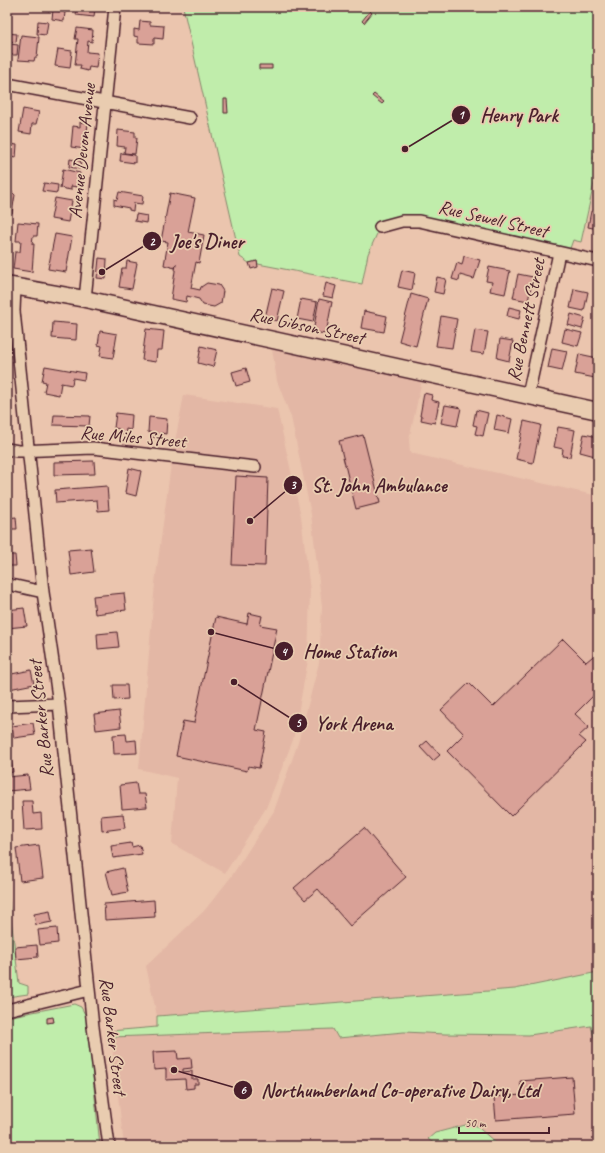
<svg xmlns="http://www.w3.org/2000/svg" width="605" height="1153" font-family="Caveat,sans-serif">
<style>
.built{fill:#e3b7a5}
.green{fill:#c0edab;stroke:#85866b}
.building{fill:#d9a197;stroke:#4a1f2b}
.lines{fill:none;stroke-linecap:round;stroke-linejoin:round}
.minor-casing{stroke:#4a1f2b;stroke-width:14}
.secondary-casing{stroke:#4a1f2b;stroke-width:19}
.minor{stroke:#e9ccb0;stroke-width:11}
.secondary{stroke:#e9ccb0;stroke-width:16}
.labels{text-anchor:middle;dominant-baseline:central;stroke-width:3.5;stroke-linejoin:round;paint-order:stroke}
.street-label{font-size:19px;fill:#4a1f2b;stroke:#e9ccb0}
.leader{fill:none;stroke:#4a1f2b;stroke-width:1.5}
.callout-dot{fill:#4a1f2b;stroke:#e9ccb0;stroke-width:1.5}
.mark-label{font-size:12px;text-anchor:middle;font-weight:bold;fill:#fff}
.callout-label{font-size:20px;text-anchor:middle;font-weight:bold;fill:#4a1f2b;stroke:#e9ccb0;stroke-width:3.5;stroke-linejoin:round;paint-order:stroke}
</style>
<rect width="100%" height="100%" fill="#ebc5ae"/>
<filter id="ink" filterUnits="userSpaceOnUse"><feTurbulence type="fractalNoise" baseFrequency=".025" numOctaves="2"/><feDisplacementMap in="SourceGraphic" scale="8" xChannelSelector="R" yChannelSelector="G"/><feConvolveMatrix kernelMatrix="1 2 1 2 8 2 1 2 1" color-interpolation-filters="sRGB"/></filter>
<g filter="url(#ink)">
<path class="built" d="M272 349 422 380 409 440 410 453 598 496V972L515 989 157 1016 146 966 204 911 231 877 274 811 298 743 319 663 322 607 311 514 291 417 277 381Z
M184 395 277 409 301 516 310 591 308 660 293 740 266 808 225 873 172 844 177 778 139 769 155 583 172 457Z
M598 1008V1146H124L111 1037 444 1024Z"/>
<path class="green" d="M183 7H598V138L593 159 598 160V165L581 242 573 240 568 254 419 221 380 227 368 254 362 284 258 264 257 261 249 263 240 257Z
M7 886 19 983 28 986V994L7 997Z
M598 972V1052L591 1026 529 1035 445 1034 404 1032 338 1038 333 1029 111 1037 110 1031 157 1027V1016L515 989Z
M74 1004 81 1007 87 1018 100 1146H7V1017Z
M473 1123 495 1142 493 1146C477 1146 440 1151 428 1139L435 1133Z"/>
<path class="building" d="M43 7H50L49 11 43 10Z
M77 7H95L94 17 76 15Z
M136 7H154L153 9Z
M53 10 65 12 64 21 52 19Z
M370 11 372 13 364 23 362 21Z
M38 21 48 22 46 35 37 34Z
M140 21 150 22V25L164 26 163 39 154 38V44L138 43V37L134 36V29L139 30Z
M77 28 93 30 92 42 88 41 87 52 98 53 96 68 89 67 88 71 80 69 81 65H75L78 39H75Z
M7 33 17 34 16 42 10 41V44L18 45 17 55H7Z
M21 35 39 37 37 57H35L34 61 18 60Z
M58 49 72 51 70 68 55 66Z
M259 65H272V69H259Z
M374 94 384 102 382 104 372 96Z
M224 99H227L228 113H224Z
M23 109 39 112 36 124H32L31 134 19 132Z
M80 122 88 123 85 149 71 147 73 126 80 127Z
M118 130 135 132V138H137L135 154 124 153 125 147 117 146Z
M10 144 17 145 16 158 9 157Z
M121 153 135 155V163L120 161Z
M70 159 81 161 80 169 69 167Z
M63 169 80 173 77 187 71 186V190L60 188Z
M44 183 58 185 57 193 42 191Z
M7 191 12 192 15 195 12 213 7 212Z
M119 192 143 196 142 204 134 203 133 211 129 210V208L114 205V199L117 200Z
M170 193 195 198 188 232 204 235 199 263 196 262 191 288 200 290 201 287 207 283 219 285 223 291 221 303 214 307 203 305 199 299 187 296 186 302 171 299 176 264 175 268 164 265 168 242 161 241Z
M55 198 72 201 68 222 51 219Z
M591 211 598 212V229L588 227Z
M136 214 147 216 146 223 135 221Z
M18 222 38 224 37 236H33L32 244H34L32 272 13 269 15 252H20L21 241H16Z
M55 234 72 237 66 272 48 269Z
M464 256 480 260 474 279 460 275 459 281 452 279 457 263 462 265Z
M99 258 107 259 106 279 97 278Z
M127 261 137 263 132 289 119 287 122 268H126Z
M257 261 258 267 251 269 249 263Z
M489 267 510 271 505 294 490 291 492 282 486 281Z
M402 270 415 273 412 290 398 287Z
M518 274 533 277 528 301 513 298Z
M437 277 446 279 443 294 434 292Z
M326 283 336 286 333 298 323 296Z
M272 288 284 291 277 321 265 318Z
M574 289 588 292 584 311 570 308Z
M411 294 428 299 416 346 399 341Z
M301 299 317 302 313 322 297 319Z
M319 299 332 302 326 334 313 332Z
M509 307 521 310 519 319 507 316Z
M364 311 387 316 384 332 361 328Z
M571 314 585 318 582 329 568 325Z
M441 316 457 319 452 348 436 346Z
M53 322 77 324 76 340 52 338Z
M146 329 164 331 162 350H157L156 362 142 360Z
M565 329 582 333 578 346 562 342Z
M475 330 488 332 484 354 471 352Z
M100 331 117 334 113 358 100 356 102 346 98 345Z
M597 337H598V351H595Z
M500 339 513 341 509 361 497 358Z
M201 346 217 350 213 367 198 363Z
M552 348 567 351 562 371 548 368Z
M579 354 598 358 595 378 575 374Z
M45 366 85 373 84 380 73 378 72 385 61 383 59 395 44 392 46 382 42 381Z
M246 368 250 382 236 386 232 372Z
M424 393 432 395 431 400 439 402 435 423 421 420 422 416H420Z
M445 405 461 408 457 426 441 423Z
M476 410 488 413 483 436 475 434 477 426 473 425Z
M116 413 132 415 131 430 126 429 125 434 119 433V429L114 428Z
M54 415 90 416 89 426 53 425Z
M497 415 512 419 509 433 494 430Z
M149 417 167 419 166 434 161 433 160 438 152 437V433L148 432Z
M524 421 541 425 533 463 516 459Z
M558 427 575 430 570 457 562 456 563 449 554 447Z
M584 434 598 437 595 456 580 452Z
M363 435 380 503 356 509 339 441Z
M94 461 95 474 54 475V462Z
M129 468 141 471 136 496 125 493Z
M236 476 268 478 265 566 232 565Z
M7 481H9L10 493 7 494Z
M107 486 109 510 98 511 97 500 56 503 55 490Z
M16 517 17 529H7V518Z
M91 548 94 572 71 575 68 550Z
M7 555H15L16 566H7Z
M124 593 126 610 95 614 93 596Z
M24 608 27 626 7 628V610Z
M249 613 262 616 260 625 277 628 256 730 266 732 259 768 248 766 247 771 176 756 183 721 194 723 216 617 247 624Z
M117 632 119 647 98 649 97 634Z
M563 639 586 662 598 652V691L575 714 589 727 579 736 586 742 511 816 447 751 464 734 441 710 469 683 493 707Z
M31 670 34 684 9 689 7 675Z
M113 685H127L128 699 114 700Z
M119 711 121 727 96 730 94 714Z
M33 723 35 735 14 738 12 726Z
M126 734 127 741 136 740 137 753 114 754 113 735Z
M427 741 440 755 433 761 420 747Z
M7 750H10L13 772 7 773Z
M28 775 30 789 7 791V777Z
M136 783 138 794H145L147 807 122 809 120 785Z
M22 801H32L33 814 41 813 42 829 24 830Z
M123 814 125 828 102 831 101 816Z
M364 828 406 877 350 926 318 889 305 900 294 888Z
M131 843 132 847 140 845 142 854 113 858 111 846Z
M39 845 43 878 20 881 16 848Z
M123 868 128 892 112 895 106 872Z
M154 900 155 917 105 920 104 904Z
M50 911 52 922 36 925 34 914Z
M57 928 58 943 40 945 38 930Z
M37 945 38 957 16 959 15 947Z
M53 1017 54 1022 47 1023V1018Z
M177 1051 178 1059 191 1058 192 1068 183 1069V1072L192 1071V1079H198V1084H194V1088L186 1089 185 1079 166 1080V1069L154 1070 153 1052Z
M572 1077 575 1114 496 1120 494 1097 522 1095 520 1081Z"/>
<g class="lines">
<defs>
<path id="minor" d="M7 84 190 118
M380 227 402 221H419L598 261
M15 287 14 311 43 592 59 704 93 1027 109 1146
M85 299 115 7
M528 395 559 253
M7 449 18 451 93 448 255 467
M7 584 43 592
M7 706 59 704
M7 1010 89 990"/>
<path id="secondary" d="M7 285 85 299 598 411"/>
</defs>
<use href="#minor" class="minor-casing"/>
<use href="#secondary" class="secondary-casing"/>
<use href="#minor" class="minor"/>
<use href="#secondary" class="secondary"/>
</g>
</g>
<g class="labels">
<g class="street-label">
<text transform="translate(82 151) rotate(-84)">Avenue Devon Avenue</text>
<text transform="translate(493 219) rotate(13)">Rue Sewell Street</text>
<text transform="translate(526 320) rotate(-78)">Rue Bennett Street</text>
<text transform="translate(307 326) rotate(12)">Rue Gibson Street</text>
<text transform="translate(133 437) rotate(5)">Rue Miles Street</text>
<text transform="translate(41 719) rotate(-96)">Rue Barker Street</text>
<text transform="translate(113 1036) rotate(83)">Rue Barker Street</text>
</g>
</g>
<path class="leader" d="M405 149L461 115M102 272L152 241M250 521L293 485M211 632L284 651M234 682L298 723M174 1070L243 1090"/>
<g class="callout-dot">
<circle cx="405" cy="149" r="4"/>
<circle cx="102" cy="272" r="4"/>
<circle cx="250" cy="521" r="4"/>
<circle cx="211" cy="632" r="4"/>
<circle cx="234" cy="682" r="4"/>
<circle cx="174" cy="1070" r="4"/>
<circle cx="461" cy="115" r="10"/>
<circle cx="152" cy="241" r="10"/>
<circle cx="293" cy="485" r="10"/>
<circle cx="284" cy="651" r="10"/>
<circle cx="298" cy="723" r="10"/>
<circle cx="243" cy="1090" r="10"/>
</g>
<g class="mark-label">
<text x="461" y="119">1</text>
<text x="152" y="246">2</text>
<text x="293" y="489">3</text>
<text x="284" y="656">4</text>
<text x="298" y="727">5</text>
<text x="243" y="1094">6</text>
</g>
<g class="callout-label">
<text x="519" y="122">Henry Park</text>
<text x="207" y="248">Joe's Diner</text>
<text x="379" y="492">St. John Ambulance</text>
<text x="350" y="658">Home Station</text>
<text x="354" y="730">York Arena</text>
<text x="400" y="1097">Northumberland Co-operative Dairy, Ltd</text>
</g>
<rect width="605" height="1153" fill="none" stroke="#e9ccb0" stroke-width="24"/>
<rect x="12" y="12" width="581" height="1129" fill="none" stroke="#4a1f2b" stroke-width="1.5" filter="url(#ink)"/>
<path d="M459 1127v6h90v-6" fill="none" stroke="#4a1f2b" stroke-width="2"/>
<text x="465" y="1127" font-size="12" fill="#4a1f2b" stroke="#e9ccb0" stroke-width="3" paint-order="stroke">50 m</text>
</svg>
